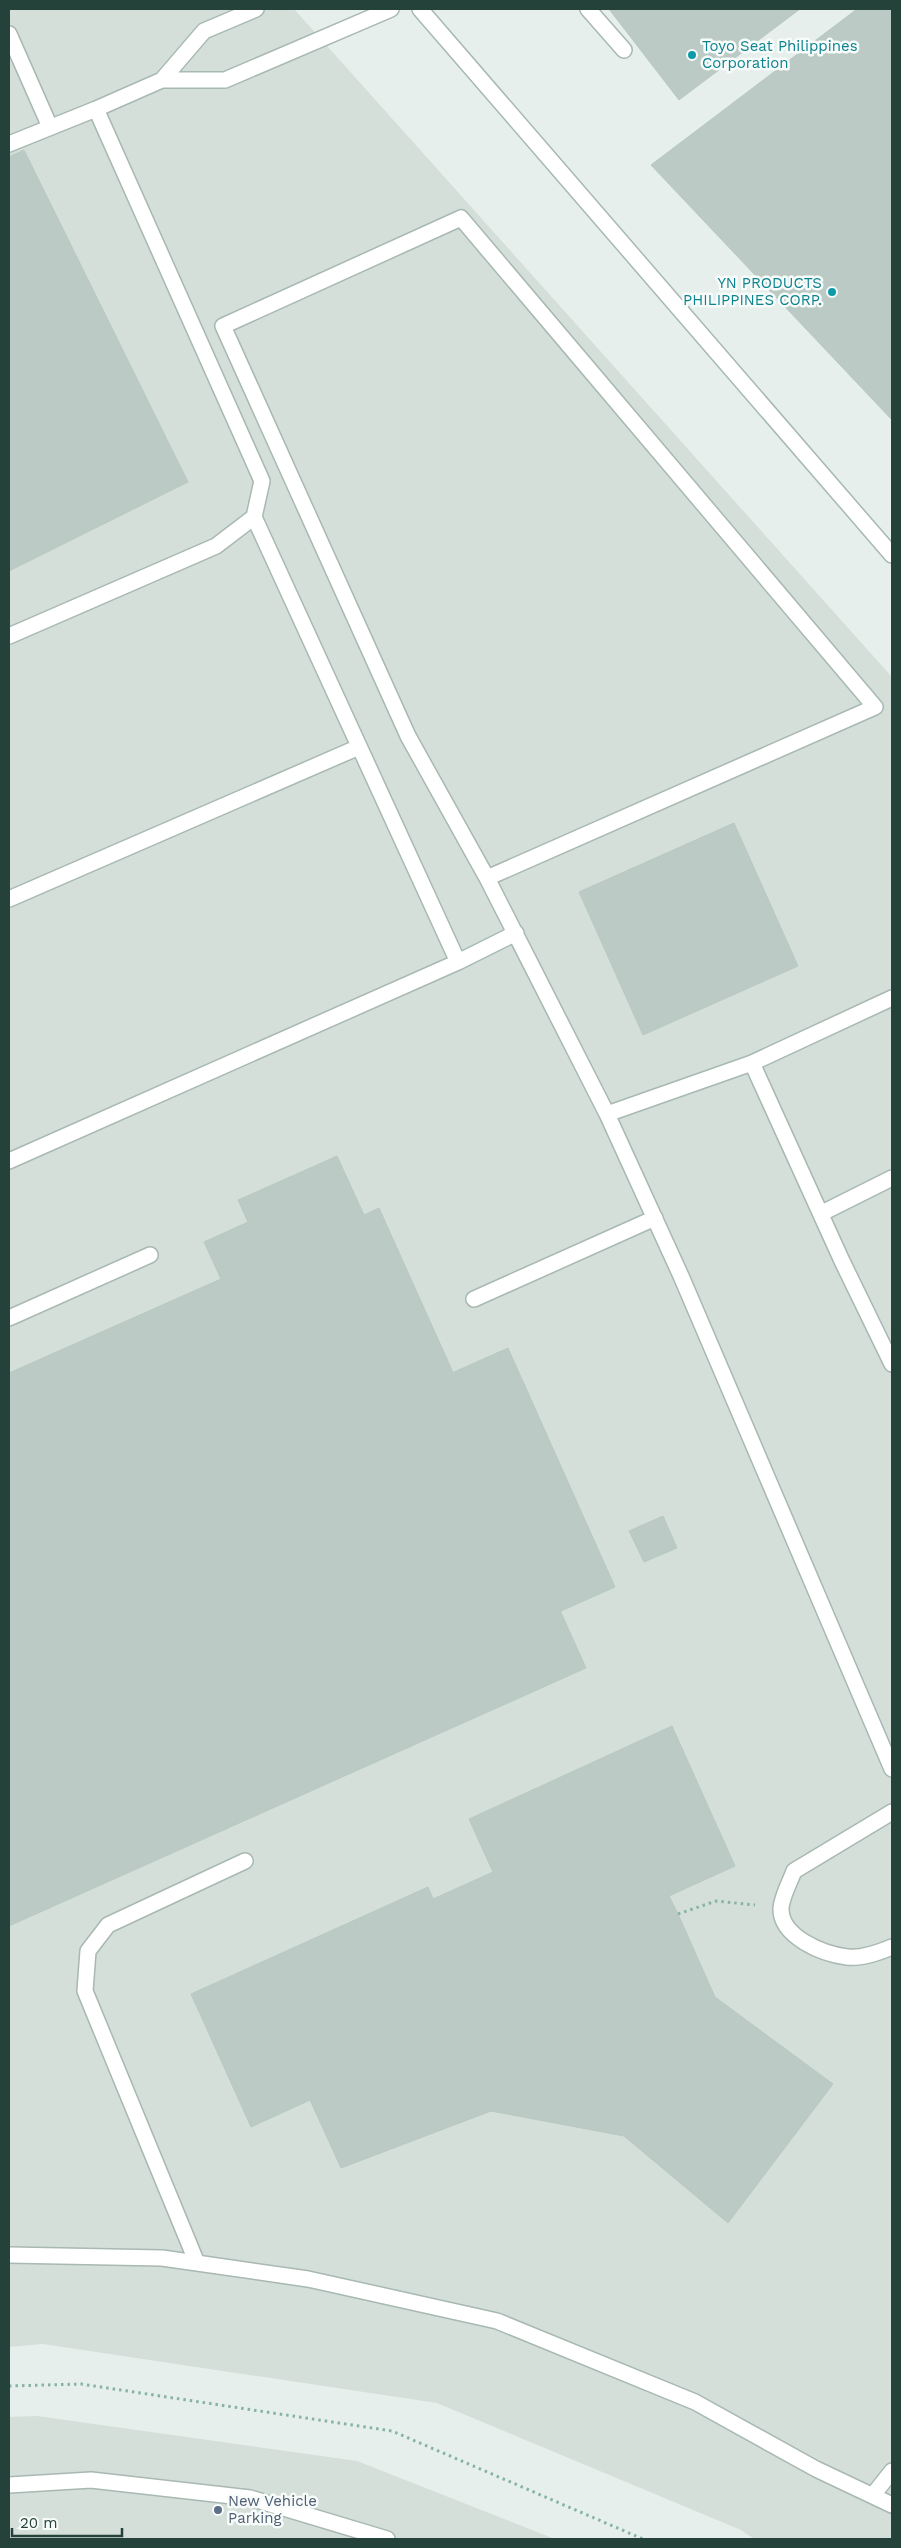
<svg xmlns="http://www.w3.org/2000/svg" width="901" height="2548" font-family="'Work Sans',sans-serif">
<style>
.built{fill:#d4dfda}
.building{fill:#bbcac4;stroke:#b8c9c2}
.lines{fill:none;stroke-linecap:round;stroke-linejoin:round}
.service-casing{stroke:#a8b8b2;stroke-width:18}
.minor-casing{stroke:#a8b8b2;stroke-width:18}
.path{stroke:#86b3a5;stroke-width:3;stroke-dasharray:2.5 4;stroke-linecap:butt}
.service{stroke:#fff;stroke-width:15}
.minor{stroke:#fff;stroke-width:15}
.culture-dot{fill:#0f9aa8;stroke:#f7fbf9;stroke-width:2}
.service-dot{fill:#5c6f8a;stroke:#f7fbf9;stroke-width:2}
.labels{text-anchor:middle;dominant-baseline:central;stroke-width:5;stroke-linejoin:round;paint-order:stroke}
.culture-label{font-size:15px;fill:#0d838f;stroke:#f7fbf9;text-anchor:start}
.service-label{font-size:15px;fill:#4e5e75;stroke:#f7fbf9;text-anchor:start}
</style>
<rect width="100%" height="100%" fill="#e6efeb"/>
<path class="built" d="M9 9H294L892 677V2539H754L741 2530 437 2403 43 2344 9 2347Z
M37 2416 357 2461 555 2539H9V2417Z"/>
<path class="building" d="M609 9H800L679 100Z
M857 9H892V420L651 165Z
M24 150 188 482 9 571V157Z
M734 823 798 966 643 1035 579 892Z
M337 1156 364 1215 379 1208 586 1668 9 1926V1373L221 1279 204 1242 248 1222 238 1200Z
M508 1348 615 1587 561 1611 454 1372Z
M663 1516 677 1548 644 1562 629 1531Z
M672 1726 735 1866 669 1896 678 1914 715 1997 833 2084 728 2223 624 2136 491 2111 341 2168 310 2100 251 2127 191 1994 428 1887 433 1899 493 1872 469 1819Z"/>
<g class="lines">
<defs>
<path id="service" d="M588 9 624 50
M9 34 50 127
M162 80 204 31 256 9
M9 144 96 109
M254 517 458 962
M9 636 216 546 254 517 262 481 96 109 162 80H225L391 9
M487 878 875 707 461 218 223 326 408 736 487 878 607 1114 681 1276 892 1769
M9 899 359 747
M752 1063 842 1261 892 1364
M607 1114 752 1063 892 998
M9 1161 458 962 516 933
M822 1213 892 1178
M474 1299 655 1218
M9 1318 150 1255
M892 1812 794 1871C790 1882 782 1896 781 1908 780 1937 823 1954 847 1957 861 1959 880 1952 892 1947
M9 2255 162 2258 308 2279 497 2321 695 2402 816 2469 892 2505
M197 2263 85 1991 88 1951 108 1925 245 1861
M9 2485 91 2480 250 2498 387 2539
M873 2495 892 2471"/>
<path id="minor" d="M420 9 892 555"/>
</defs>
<use href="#service" class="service-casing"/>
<use href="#minor" class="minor-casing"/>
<path class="path" d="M678 1914 716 1901 755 1905
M9 2386 81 2384 392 2431 643 2539"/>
<use href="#service" class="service"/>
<use href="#minor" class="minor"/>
</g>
<g class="culture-dot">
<circle cx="692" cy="55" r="5"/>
<circle cx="832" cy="292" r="5"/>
</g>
<circle class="service-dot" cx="218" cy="2510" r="5"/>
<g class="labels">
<g class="culture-label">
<text x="702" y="46">Toyo Seat Philippines<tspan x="702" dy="17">Corporation</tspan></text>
<text x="822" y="283" text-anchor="end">YN PRODUCTS<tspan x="822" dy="17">PHILIPPINES CORP.</tspan></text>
</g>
<g class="service-label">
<text x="228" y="2501">New Vehicle<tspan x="228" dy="17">Parking</tspan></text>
</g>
</g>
<rect width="901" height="2548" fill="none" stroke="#24423a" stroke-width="20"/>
<path d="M12 2528v8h110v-8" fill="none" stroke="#24423a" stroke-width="2.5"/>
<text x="20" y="2528" font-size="15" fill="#24423a" stroke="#f7fbf9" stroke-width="4" paint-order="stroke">20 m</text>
</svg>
